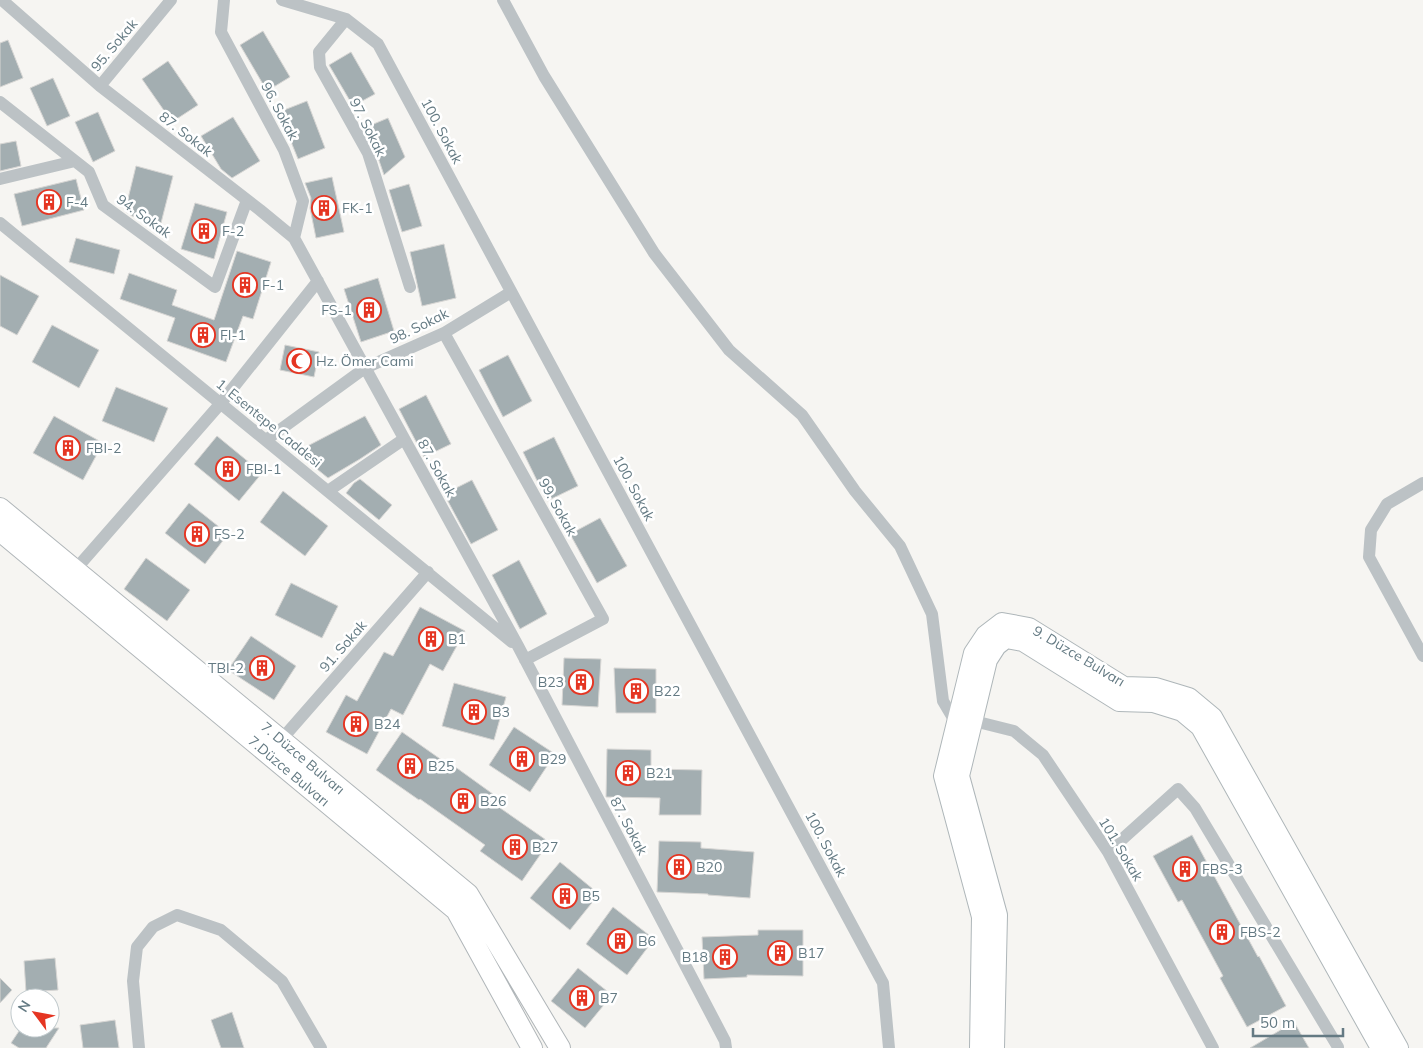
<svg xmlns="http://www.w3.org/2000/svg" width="1423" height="1048" font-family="Mulish,sans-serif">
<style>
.building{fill:#a3aeb1;stroke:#d7d6d4}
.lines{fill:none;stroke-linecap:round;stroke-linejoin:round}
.secondary-casing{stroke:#aeb6b9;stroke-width:20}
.primary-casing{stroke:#b0b6b9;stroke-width:22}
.minor{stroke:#bcc2c5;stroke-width:12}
.secondary{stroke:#fff;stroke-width:18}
.primary{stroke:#fff;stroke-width:20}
.labels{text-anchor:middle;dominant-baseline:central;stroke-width:5;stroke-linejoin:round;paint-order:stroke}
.street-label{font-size:14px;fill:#647a83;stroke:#fff}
.poi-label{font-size:14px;fill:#647a83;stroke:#fff;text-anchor:start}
</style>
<rect width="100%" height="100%" fill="#f6f5f2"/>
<path class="building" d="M263 31 290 77 267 91 240 45Z
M8 40 23 78 0 87V43Z
M351 52 375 94 353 106 329 65Z
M168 61 198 105 172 122 142 79Z
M53 78 70 116 47 126 30 88Z
M307 101 325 148 298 159 279 112Z
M98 112 115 151 93 162 75 122Z
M233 117 260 161 232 178 221 169 201 136Z
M388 118 405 157 384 175 375 149 364 128Z
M16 141 21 166 0 171V144Z
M136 166 173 176 161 223 132 216 125 211Z
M332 177 344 232 316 238 310 208 311 198 305 183Z
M76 179 84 210 22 226 14 194Z
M409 184 422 226 402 232 389 190Z
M195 203 227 212 214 259 181 249Z
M76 238 120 250 114 274 69 262Z
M444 244 456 298 422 306 410 252Z
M237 251 271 262 253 319 243 316 226 362 167 341 175 318 120 299 129 273 177 290 172 305 214 320Z
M0 275 39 296 17 335 0 326Z
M378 278 394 331 361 342 344 289Z
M52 325 99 350 79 388 32 362Z
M285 345 319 352 314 377 280 370Z
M508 355 532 401 503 417 479 370Z
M116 387 168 408 154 442 102 421Z
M426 395 451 444 424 457 399 409Z
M54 416 103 443 83 480 33 453Z
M365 416 381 445 360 459 328 478 296 452Z
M217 436 262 473 239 501 194 464Z
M554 437 578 486 547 501 523 452Z
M360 479 392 505 379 520 346 493 354 483Z
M472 480 498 530 471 544 444 494Z
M283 491 328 526 305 556 260 522Z
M189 503 228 534 205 564 165 533Z
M600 518 627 566 597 583 570 534Z
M146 558 190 590 167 621 124 589Z
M519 560 547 614 520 629 492 575Z
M291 583 338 606 322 638 275 615Z
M420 607 465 631 443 671 430 664 403 715 391 709 367 754 326 732 346 695 357 701 384 652 393 656Z
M251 636 296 666 274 700 228 670Z
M564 658 601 659 598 707 562 705Z
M614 668 656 669V713H616Z
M454 683 506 697 494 740 442 726Z
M514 727 555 754 530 792 489 765Z
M402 732 453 768 454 766 497 797 493 803 549 842 522 881 480 851 485 845 420 799 419 800 376 770Z
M607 749 651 750V769L702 770 701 815H659L660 798 606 797Z
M1192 835 1258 957 1259 956 1286 1006 1247 1027 1220 978 1223 976 1182 900 1178 902 1153 856Z
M659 841 701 842V848L754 852 750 898 708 895V894L657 892Z
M560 862 599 894 570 930 530 898Z
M613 907 654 939 627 975 586 944Z
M758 930H803V976L747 975V977L704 979 702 937 758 935Z
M55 958 58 990 26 992 24 961Z
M578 968 612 995 585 1028 551 1001Z
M0 978 12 990 0 1003Z
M232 1012 244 1048H221L211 1020Z
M115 1020 119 1048H83L80 1025Z
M1294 1022 1309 1048H1250Z
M21 1028H59L46 1048H19L11 1043Z"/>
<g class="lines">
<defs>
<path id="secondary" d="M979 1048 981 917 943 776 973 653 985 635 1002 622 1029 627 1124 686 1156 687 1189 697 1213 717 1399 1048
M995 1048 998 915 960 776 988 660 997 646 1006 639 1023 642 1119 702 1153 703 1182 712 1200 727 1380 1048"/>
<path id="primary" d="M0 508 468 894 560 1048
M0 531 456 910 532 1048"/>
</defs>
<use href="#secondary" class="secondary-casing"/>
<use href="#primary" class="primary-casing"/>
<path class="minor" d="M2 0 100 86 260 210 294 238 518 646 725 1041 726 1048
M224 0 221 32 284 150 303 201 294 238
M282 0 346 19 378 44 883 983 889 1048
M503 0 544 76 654 253 729 350 802 415 855 491 900 546 932 614 943 701 956 723 974 721 1014 731 1043 755 1108 852 1213 1048
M346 19 319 52 320 67 368 153 410 287
M100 86 171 0
M0 102 89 172 103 205 215 287 247 200
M0 179 75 161
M0 223 512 642
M444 333 603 619 525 660
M266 440 365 368 444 333 511 292
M1423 483 1387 504 1371 530 1369 557 1423 656
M328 491 404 439
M75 570 221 403 318 281
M281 740 428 572
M1108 852 1178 789 1195 808 1338 1047
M139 1048 133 981 137 947 153 927 177 915 221 930 282 981 321 1048"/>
<use href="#secondary" class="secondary"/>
<use href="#primary" class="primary"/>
</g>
<defs>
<symbol id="building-ring" viewBox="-11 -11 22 22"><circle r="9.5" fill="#fff" stroke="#e53522" stroke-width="1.5"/><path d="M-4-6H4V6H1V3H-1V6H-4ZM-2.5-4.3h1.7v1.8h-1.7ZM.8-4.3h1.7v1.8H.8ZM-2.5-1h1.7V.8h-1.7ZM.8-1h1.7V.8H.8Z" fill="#e53522"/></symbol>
<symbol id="mosque-ring" viewBox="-11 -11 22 22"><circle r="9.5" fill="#fff" stroke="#e53522" stroke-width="1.5"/><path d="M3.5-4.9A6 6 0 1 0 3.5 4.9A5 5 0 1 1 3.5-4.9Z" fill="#e53522"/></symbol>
</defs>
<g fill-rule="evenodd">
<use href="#building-ring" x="35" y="188" width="28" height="28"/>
<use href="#building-ring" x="310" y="194" width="28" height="28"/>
<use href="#building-ring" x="190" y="217" width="28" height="28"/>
<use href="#building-ring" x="231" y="271" width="28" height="28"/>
<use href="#building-ring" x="355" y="296" width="28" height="28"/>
<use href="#building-ring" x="189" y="321" width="28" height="28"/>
<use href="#mosque-ring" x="285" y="347" width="28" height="28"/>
<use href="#building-ring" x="54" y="434" width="28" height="28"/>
<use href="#building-ring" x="214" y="455" width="28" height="28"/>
<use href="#building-ring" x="183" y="520" width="28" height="28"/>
<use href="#building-ring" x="417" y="625" width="28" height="28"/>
<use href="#building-ring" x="248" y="654" width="28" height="28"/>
<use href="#building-ring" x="567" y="668" width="28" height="28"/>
<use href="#building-ring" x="622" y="677" width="28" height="28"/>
<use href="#building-ring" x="460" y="698" width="28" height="28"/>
<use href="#building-ring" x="342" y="710" width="28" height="28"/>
<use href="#building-ring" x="508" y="745" width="28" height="28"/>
<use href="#building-ring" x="396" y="752" width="28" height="28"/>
<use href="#building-ring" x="614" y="759" width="28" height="28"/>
<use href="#building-ring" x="449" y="787" width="28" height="28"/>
<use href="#building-ring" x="501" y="833" width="28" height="28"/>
<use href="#building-ring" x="665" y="853" width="28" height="28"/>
<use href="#building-ring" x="1171" y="855" width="28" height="28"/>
<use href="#building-ring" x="551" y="882" width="28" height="28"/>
<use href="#building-ring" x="1208" y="918" width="28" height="28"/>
<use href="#building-ring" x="606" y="927" width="28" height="28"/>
<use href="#building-ring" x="766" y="939" width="28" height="28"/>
<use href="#building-ring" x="711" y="943" width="28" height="28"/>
<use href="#building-ring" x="568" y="984" width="28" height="28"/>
</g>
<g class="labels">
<g class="street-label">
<text transform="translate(114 45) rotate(-50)">95. Sokak</text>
<text transform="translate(280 111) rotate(62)">96. Sokak</text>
<text transform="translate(368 127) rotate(63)">97. Sokak</text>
<text transform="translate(442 131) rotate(62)">100. Sokak</text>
<text transform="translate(186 134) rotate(38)">87. Sokak</text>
<text transform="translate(144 216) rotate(36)">94. Sokak</text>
<text transform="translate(419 326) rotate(-26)">98. Sokak</text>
<text transform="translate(269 423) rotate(39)">1. Esentepe Caddesi</text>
<text transform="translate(437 468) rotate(61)">87. Sokak</text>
<text transform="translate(634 488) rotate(62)">100. Sokak</text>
<text transform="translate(558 507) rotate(61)">99. Sokak</text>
<text transform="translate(343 646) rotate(-49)">91. Sokak</text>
<text transform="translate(1079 656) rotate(31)">9. Düzce Bulvarı</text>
<text transform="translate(303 758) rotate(40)">7. Düzce Bulvarı</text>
<text transform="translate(289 771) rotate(40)">7.Düzce Bulvarı</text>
<text transform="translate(629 826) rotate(62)">87. Sokak</text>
<text transform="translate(826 844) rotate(62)">100. Sokak</text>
<text transform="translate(1121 849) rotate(59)">101. Sokak</text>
</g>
<g class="poi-label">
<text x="66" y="202">F-4</text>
<text x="342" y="208">FK-1</text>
<text x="222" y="231">F-2</text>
<text x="262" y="285">F-1</text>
<text x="352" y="310" text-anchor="end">FS-1</text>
<text x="220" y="335">FI-1</text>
<text x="316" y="361">Hz. Ömer Cami</text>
<text x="86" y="448">FBI-2</text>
<text x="246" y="469">FBI-1</text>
<text x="214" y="534">FS-2</text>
<text x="448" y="639">B1</text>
<text x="244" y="668" text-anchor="end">TBI-2</text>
<text x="564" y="682" text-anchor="end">B23</text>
<text x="654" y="691">B22</text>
<text x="492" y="712">B3</text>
<text x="374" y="724">B24</text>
<text x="540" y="759">B29</text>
<text x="428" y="766">B25</text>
<text x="646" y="773">B21</text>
<text x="480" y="801">B26</text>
<text x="532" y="847">B27</text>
<text x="696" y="867">B20</text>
<text x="1202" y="869">FBS-3</text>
<text x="582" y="896">B5</text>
<text x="1240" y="932">FBS-2</text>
<text x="638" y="941">B6</text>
<text x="798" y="953">B17</text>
<text x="708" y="957" text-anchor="end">B18</text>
<text x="600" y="998">B7</text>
</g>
</g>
<g transform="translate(35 1013) rotate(302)"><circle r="24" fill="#ffffff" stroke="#c1cacd"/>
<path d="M0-4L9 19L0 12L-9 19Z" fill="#e53522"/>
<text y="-8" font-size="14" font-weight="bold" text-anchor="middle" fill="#647a83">N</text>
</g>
<path d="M1253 1028v8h90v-8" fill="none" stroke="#647a83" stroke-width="2.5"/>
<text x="1260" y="1028" font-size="15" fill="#647a83" stroke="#ffffff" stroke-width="4" paint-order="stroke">50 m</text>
</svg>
